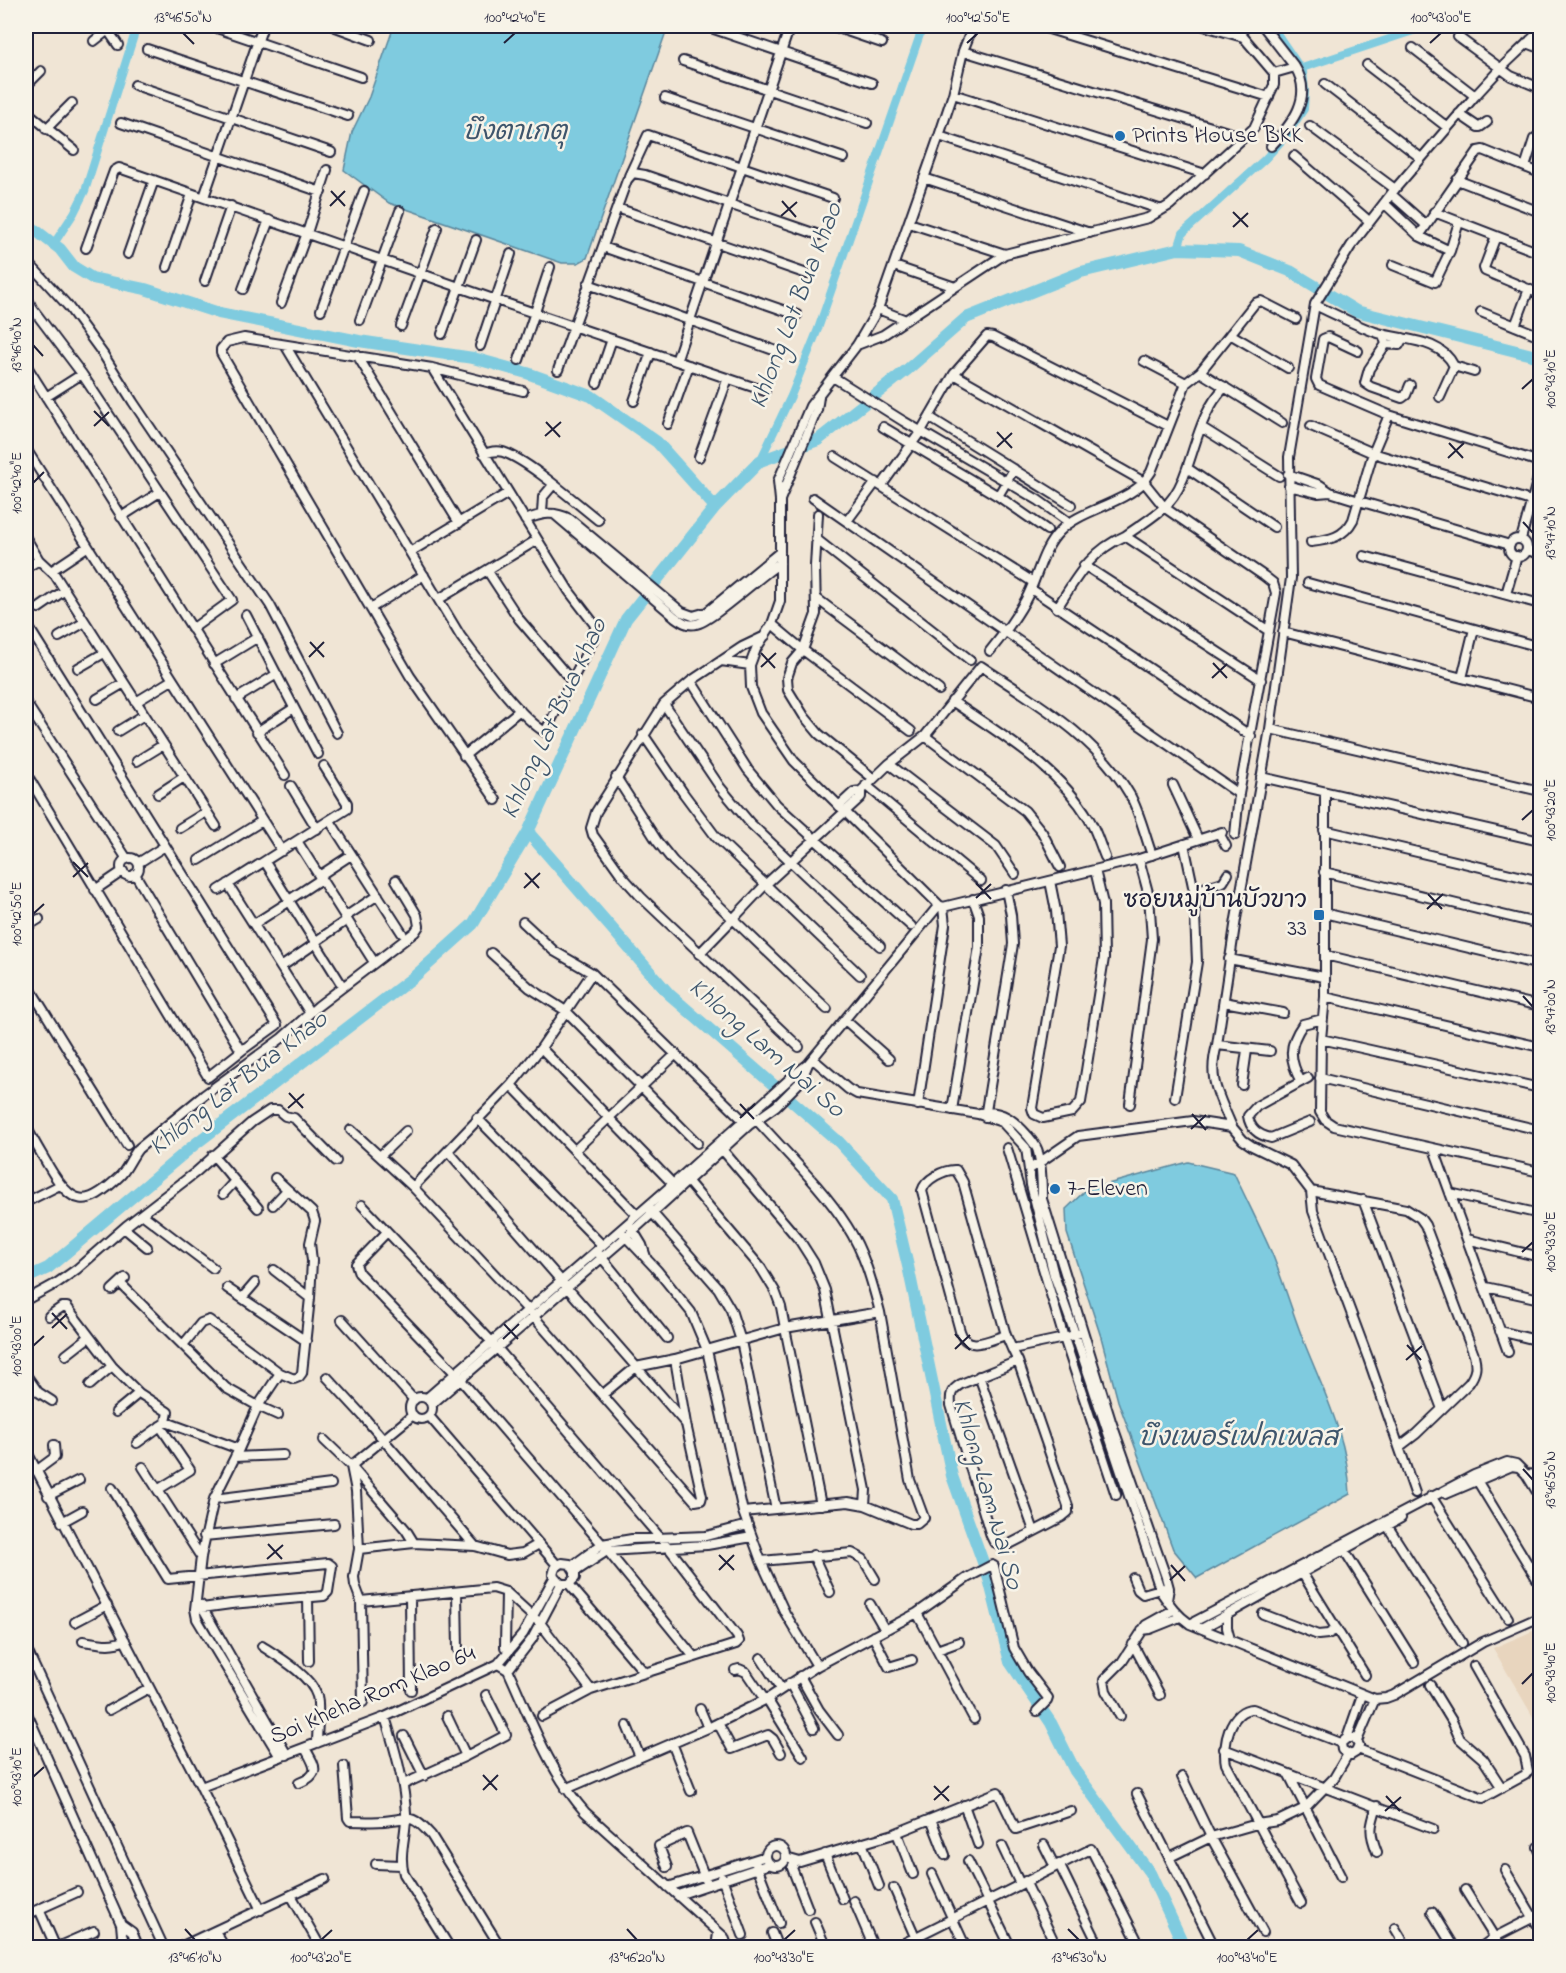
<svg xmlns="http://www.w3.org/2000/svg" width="1566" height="1973" font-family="'Indie Flower','Playpen Sans Thai',sans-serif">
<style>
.built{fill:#e8d5be}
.water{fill:#7fcbdf;stroke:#5a879d;stroke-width:1.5}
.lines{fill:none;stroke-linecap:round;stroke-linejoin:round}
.canal{stroke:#7fcbdf;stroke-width:8}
.river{stroke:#7fcbdf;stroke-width:12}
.street-casing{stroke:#22223b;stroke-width:12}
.street{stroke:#f7f3e8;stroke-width:8}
.ticks{fill:none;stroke:#22223b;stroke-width:2}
.poi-dot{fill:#1f6fb2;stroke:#f7f3e8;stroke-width:2}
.labels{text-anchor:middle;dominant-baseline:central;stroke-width:5;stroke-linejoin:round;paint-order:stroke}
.poi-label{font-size:24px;fill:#22223b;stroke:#f7f3e8;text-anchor:start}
.street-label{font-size:24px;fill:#22223b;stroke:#f7f3e8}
.water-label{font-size:26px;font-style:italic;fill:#3e556c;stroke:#f7f3e8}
.neatline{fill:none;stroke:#22223b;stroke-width:2}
.ticks-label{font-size:15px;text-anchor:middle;fill:#22223b}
</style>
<rect width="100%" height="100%" fill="#f0e5d5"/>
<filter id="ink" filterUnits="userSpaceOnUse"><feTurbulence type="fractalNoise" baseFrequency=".0167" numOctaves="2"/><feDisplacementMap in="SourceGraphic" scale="12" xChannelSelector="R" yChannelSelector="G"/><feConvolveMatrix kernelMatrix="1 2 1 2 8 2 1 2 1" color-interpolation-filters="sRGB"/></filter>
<g filter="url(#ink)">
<path class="built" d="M1540 1628V1729L1493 1648Z"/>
<path class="water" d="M394 26H668L587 258 578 263H562L389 203 344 170 352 132 369 97Z
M1188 1162 1234 1173C1247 1201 1261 1228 1273 1256 1284 1284 1293 1314 1304 1342 1324 1392 1348 1439 1350 1494L1197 1578 1173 1549 1118 1401 1101 1337 1067 1233 1066 1209 1086 1190Z"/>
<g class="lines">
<path class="canal" d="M1302 68 1428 26
M53 245 74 213 85 191 137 26
M1178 249 1183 233 1265 159 1286 136 1304 109 1305 91 1303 72 1272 26
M760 461 791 396 818 329 923 26"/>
<path class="river" d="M26 223 60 249 74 267 92 278 145 289 219 313 359 341 473 358 527 373 591 396 657 442 715 507
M528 832 669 994 839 1142 892 1199 908 1266 952 1476 989 1579 1010 1662 1051 1723 1075 1771 1150 1873 1185 1948
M26 1278 48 1268 194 1145 415 976 473 924 528 832 626 619 715 507 760 461 818 440 908 369 966 318 1081 272 1178 249 1239 251 1290 271 1356 311 1540 357"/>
<defs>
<path id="street" d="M105 26 118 45
M211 26 361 77
M333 26 371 40
M705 26 872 83
M832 26 882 43
M1039 26 1269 97
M1204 26 1243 37
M1263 26 1295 67
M1458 37 1511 76 1540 88
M94 41 108 30
M1527 43 1540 48
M1413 48 1475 96
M147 49 348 116
M963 51 1244 137
M683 61 867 123
M1367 65 1447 127
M1325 84 1421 158
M135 85 331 152
M26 86 41 71
M953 94 1205 174
M665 98 844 158
M26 111 74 150
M1459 114 1478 127H1480L1487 122
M121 123 321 192
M1310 126 1395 189
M46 129 72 103
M939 136 1162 210
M1271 146C1292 124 1314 97 1295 67L1274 73
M1294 156 1369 221
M1525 167 1534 139 1540 134
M629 176 648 135 833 198
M924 178 1090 233
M1457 180 1540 212
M1391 194 1426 225
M204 197 263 26
M1384 203 1419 236 1450 251
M617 208 807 274
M1434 212 1540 253
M909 223 1005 254
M1419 236 1478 151 1483 150 1540 173
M1496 236 1484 268 1485 271 1540 294
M603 247 797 315
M86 248 114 171 119 168 496 300 765 391
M128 254 154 180
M26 260 68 306 103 354 133 402 270 605 337 733
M1393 265 1435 282 1450 251 1459 222
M894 266 955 287
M167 267 192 194
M205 281 231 206
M588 284 779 352
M243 289 269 220
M26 295 32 308 82 374 232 600 192 629
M281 303 307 233 327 170
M1315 305C1335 314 1354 325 1375 332 1401 341 1440 337 1454 366L1440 397
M878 309 906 320
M321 310 364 191
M1481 312 1540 336
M360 320 400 211
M401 326 437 228
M1515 326 1529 289
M442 334 476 240
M1230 334 1288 368
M1383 334 1386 344 1369 369 1365 383 1371 387 1402 398 1406 395 1410 385
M1386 344 1399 345 1403 338
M285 345 461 637C481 663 518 716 545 732L594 638 595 625 569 591 432 368
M857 345 883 335 1005 254 1148 218 1170 205 1254 128 1274 85V73L1234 26
M480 346 511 254
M1358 351 1328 337 1323 339 1316 379 1319 385 1389 415 1540 462
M357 355 459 523
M519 360 550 267
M676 361 790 26
M1144 361 1186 383
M26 365 285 775
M1454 366 1474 372
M558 370 627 180 633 173 645 175 819 235
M1200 372 1282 423
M954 374 1144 482C1121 505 1080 510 1060 531 1041 550 1038 578 1025 601 1015 619 1003 635 990 651
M833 377 903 421 1038 500 1070 523
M597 383 612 339
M1225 387C1203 409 1197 440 1187 468L1274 527
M46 397 82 374
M634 401 651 352
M929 417 1071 505
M668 424 689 365
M1311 426 1373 453 1531 501
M883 427 998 496 1047 530
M1201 427 1279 476
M26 449 282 851
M484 454C490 452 496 450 503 452 528 460 575 502 598 520
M699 457 728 378
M835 457 1033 582
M1187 468C1174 508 1157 513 1125 536L1269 631
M1288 474 1320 485 1330 492 1359 501 1510 545
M882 485 921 431 954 374 987 336 993 337 1168 426
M1289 486 1318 493 1330 492
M998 496 1014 469
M813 498 1239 794
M780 500 817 410 819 397
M542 513 543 497 553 485
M554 514 675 617C682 622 688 626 696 624 711 622 762 574 780 563
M818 514 815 566 816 614 803 650 792 663 787 678 788 690 804 716 819 734 869 775
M121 517 160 492
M525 520C542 513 554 511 570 519L682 612 693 616 707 612 780 552
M847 521 876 482
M26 538 39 560 55 575 216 826
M816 539 970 660
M1521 539 1540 471
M1509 548a9 9 0 1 1 18 0a9 9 0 1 1-18 0Z
M1311 542C1330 540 1344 537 1353 520L1373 453 1389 415
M1527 550 1540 554
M410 552 508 493
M1364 556 1540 604
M1084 565 1261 680
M26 568 39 560
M487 570 519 619 571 680
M51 571 87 547
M1308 583 1540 647
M1031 589 1251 736
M1506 594 1517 556
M816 598 939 690
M439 599 537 540
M39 608 65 590
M371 608 424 575
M1057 608C1077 577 1090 551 1125 536
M246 615 318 754
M26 623 277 1025 241 1051
M772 624 803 650 911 731
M1283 632 1540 698
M765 636 742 647 691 681 664 704 596 812 591 828 593 835 623 877 641 897 799 1047
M59 637 85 622
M721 661 750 665
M214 664 258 637
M78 668 104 653
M1462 678 1474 629
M691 681 748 770 777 805 911 926
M97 699 124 683
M236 699 277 674
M952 701C1001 735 1057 766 1089 819 1096 830 1100 845 1105 857
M136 702 172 680
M26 703 127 859
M664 704 720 787 750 823 880 946
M1270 729 1540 791
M118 731 144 715
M257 732 294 708
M643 734 684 794 716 837 860 975
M925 736 1025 811 1042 832 1060 867
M464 756 520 710
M137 761 163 745
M889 764 996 846 1015 874
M26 773 208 1077 241 1051 135 874
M616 777 657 841 673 861 733 919 765 885 861 797V791
M1261 777 1540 841
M866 785 981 881
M1173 785 1198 839
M291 786 317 829
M1325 792V997L1321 1039 1320 1112 1325 1120 1334 1126 1540 1172
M158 794 184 777
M496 800 410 676 221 353V349L227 342 244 338 432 368 523 391
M839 806 854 792 861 791 889 764 925 736 981 666C1035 702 1096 736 1130 795 1140 813 1145 836 1152 855
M330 821 402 933
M180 828 206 812
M1324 830 1540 881
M1219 833 1226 846
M1235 835 1239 794 1276 593 1273 583 1264 576 1165 508 1144 482 1151 472 1186 383 1200 372 1255 303 1261 301 1296 319
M297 841 372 959
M121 867a9 9 0 1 1 18 0a9 9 0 1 1-18 0Z
M199 860 262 821
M265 862 340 982
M138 863 165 846
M1324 872 1540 924
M319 876 351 855
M1050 881 1056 911 1059 946 1032 1108 1034 1114 1043 1118 1072 1112 1081 1102 1104 958 1103 904 1095 870
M228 884 308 1010
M95 890 123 871
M219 890 347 809V803L324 766
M1194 891 1223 882 1228 874
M289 900 321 879
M943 907 1139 859 1222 832
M1324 913 1540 965
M345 917 378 895
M523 922 554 951 592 973 743 1120
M254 924 290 901
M26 927 39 919
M315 942 347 920
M491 953 530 988 566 1011 697 1143
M699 954 733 919 827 1009
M1325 955 1540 1006
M1229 959 1324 977
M281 967 316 943
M26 982 127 1145
M1325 997 1540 1047
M1224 1002 1283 1013
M845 1020 889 1059
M1321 1039 1540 1088
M1217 1045 1270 1051
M541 1048 673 1184
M813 1059 848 1089 857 1094 978 1114 1002 1122 1026 1148 1031 1185 1054 1275 1075 1334 1161 1592C1170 1605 1177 1615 1190 1624L1375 1699 1386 1698 1394 1695 1483 1642 1540 1617
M1308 1078 1257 1106 1248 1116C1250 1129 1258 1135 1271 1138L1310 1122
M1320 1078 1540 1130
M1301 1082C1289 1060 1288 1045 1303 1024L1323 1019
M511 1085 637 1215
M1242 1085 1247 1050
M1175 1098 1197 962 1194 891 1184 844
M1130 1104 1152 939 1149 896 1139 859
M918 1105 945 925 943 907 939 905 794 761 761 713 751 687 750 665 756 649 772 624 780 601V500L778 481 810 406 857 345 878 309 939 136 953 94 963 51 973 26
M952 1110 979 947V916L973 899
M980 1113C1002 1109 1015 1121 1028 1136 1032 1141 1037 1146 1038 1152 1042 1167 1042 1184 1042 1199L1111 1421 1166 1577 1169 1588 1167 1600
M754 1117C784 1151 823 1188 847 1226 864 1252 872 1282 880 1312
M985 1117 1013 944 1011 915 1006 890
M477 1118 602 1245
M26 1126C33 1140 41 1153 49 1167 72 1206 86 1209 120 1176 127 1169 131 1158 138 1149L204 1095 282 1038 318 1006 415 932 419 926 417 915 396 880
M1232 1127 1243 1140 1252 1146 1291 1165 1311 1191 1313 1211 1368 1358 1415 1493
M351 1130 413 1187 527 1309 695 1501 701 1500 702 1496 686 1424 675 1359 785 1328 880 1312 910 1480 924 1518 917 1524H911L865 1505 848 1502 743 1512
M720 1147 800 1241 814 1263 825 1290 866 1490 865 1505
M1007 1148 1064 1338 1116 1495
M1434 1149 1508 1352
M575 1150 676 1054
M448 1151 686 1424
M213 1155 258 1208
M380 1156 406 1131
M1030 1169 1078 1136 1193 1121 1232 1127C1219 1095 1207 1080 1217 1045L1236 919 1270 729 1291 578 1289 457 1315 304 1351 246 1395 189 1475 96 1500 69 1540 31
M684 1177 761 1268 775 1291 781 1307 785 1328 821 1505
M413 1187 511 1085 541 1048 592 973
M1311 1191 1406 1209 1420 1218 1425 1225 1474 1355C1477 1367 1476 1373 1469 1383L1416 1434 1399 1447
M1450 1193 1540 1214
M223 1194 235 1181
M1363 1200 1442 1409
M26 1202 60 1185
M273 1205 287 1190
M362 1205 491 1341 669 1548 737 1636 739 1641 736 1644 591 1690 542 1716
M649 1209 718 1288 731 1310 741 1341 776 1509
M142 1214 213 1268
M631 1227 642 1245 646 1257
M124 1228 147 1247
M387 1232 356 1264 359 1273 455 1373 602 1544 694 1657
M624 1235 657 1270 691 1312 707 1350 743 1512 761 1561 785 1613 817 1666
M1467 1239 1540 1257
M599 1254 667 1338
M274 1270 310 1298
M120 1283 226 1388 258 1406 278 1415
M1486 1287 1540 1299
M227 1288 306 1341
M112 1290 125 1278
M242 1298 255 1283
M26 1300 57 1283 77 1269 126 1226 196 1172 252 1122 270 1110H278L285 1116 294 1118 336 1161
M49 1316 62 1307H67L112 1366 139 1393 168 1412 166 1422 137 1443
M342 1320 414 1400
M1500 1331 1540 1341
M1006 1335C989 1340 967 1353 960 1331L922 1191C925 1179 945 1169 956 1170L963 1182 1006 1335 1012 1349
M183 1345 201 1323 209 1320 280 1373 294 1379 299 1377 302 1373 310 1298 312 1261 310 1243 315 1221 312 1212 275 1178
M66 1355 89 1337
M1018 1361 961 1384C951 1390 950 1394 951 1405L991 1536 994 1542 1004 1547 1062 1517 1068 1512V1506L1018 1361 1012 1349 1064 1338 1083 1332
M280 1373 258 1406 239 1449 214 1499 201 1557 195 1609 197 1619 280 1757
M26 1375 38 1392 52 1401
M979 1376 1034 1531
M327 1377 363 1416 475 1546
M90 1385 112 1366
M602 1395 636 1367 675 1359
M410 1408a11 11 0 1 1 22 0a11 11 0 1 1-22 0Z
M427 1398 673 1184 794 1075 807 1065
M432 1404 626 1237 749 1125 776 1106 801 1081 808 1064 939 905
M116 1412 139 1393
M429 1416 557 1565
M166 1422 239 1449
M324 1440 351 1466 406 1530 414 1543
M26 1450 201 1787 261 1910
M235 1457 283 1455
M143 1467 201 1557
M36 1471 55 1457 54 1445
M1526 1474 1540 1497
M1475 1477 1540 1584
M112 1488 168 1579 328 1563 332 1566 328 1592 324 1596 231 1604 195 1609
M159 1489 190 1470 160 1426
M1446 1494 1512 1466 1518 1467
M48 1496 79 1480
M1431 1496 1508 1618
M214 1499 331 1484
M62 1522 82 1511
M1385 1522 1462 1643
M204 1536 334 1524
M1341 1545 1414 1662
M359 1549 414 1543 475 1546 507 1555 523 1553 539 1544
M813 1555 830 1592
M761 1561 852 1553 863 1559 875 1579
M572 1566 602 1544 632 1539 706 1536 748 1525
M1299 1568 1365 1675
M575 1572 570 1564 562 1563 555 1568 553 1575 561 1584H569L575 1578V1572L607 1551 707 1545 752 1537
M1133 1578 1138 1590 1143 1594 1164 1588
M569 1584 644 1672
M457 1592 458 1650
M410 1596 411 1690
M308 1597 309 1661
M361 1601 493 1588 506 1592 541 1624 591 1690
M870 1604 885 1630
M201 1605 287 1755
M917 1613 974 1719
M1227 1614V1628L1230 1639
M1263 1614 1318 1635 1328 1634 1337 1629
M75 1622 107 1605
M1190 1624 1474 1475 1507 1462 1516 1464 1526 1474 1540 1475
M1203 1628 1401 1518
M1142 1630 1150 1629 1180 1617
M873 1636 889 1667 912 1660
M83 1641C98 1643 111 1647 125 1640
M1133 1644 1160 1695
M262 1646C279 1657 311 1676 317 1696 320 1708 317 1730 317 1743
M505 1647 506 1592
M26 1648 164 1948
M937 1650 959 1642
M761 1658 781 1689
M498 1664 523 1634 554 1578
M508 1670 532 1639 561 1584
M735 1670 739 1669 746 1672 765 1700
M800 1676 819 1710 838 1735
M790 1683 814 1728
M1430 1685 1452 1721 1460 1739 1483 1759 1502 1788
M767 1699 803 1757
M363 1702 361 1601 355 1585 354 1577 359 1549 356 1491 351 1466 413 1415
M700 1709 708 1728
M109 1710 149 1688
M26 1711 121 1924 122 1935 127 1948
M447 1716 466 1756
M1120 1716 1106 1691 1104 1680 1122 1662 1146 1625 1173 1610
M385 1717C395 1749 404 1780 406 1813 407 1833 398 1854 404 1874L450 1948
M718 1723 732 1749 768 1735 773 1739 781 1753
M627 1726 640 1757
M404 1736 424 1776
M1347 1738H1354L1359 1745 1356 1752 1351 1755 1342 1750 1341 1743 1347 1738 1362 1695
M1357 1741 1375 1699
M672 1743 691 1791
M1224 1749 1433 1829
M1358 1749 1483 1798 1525 1775 1528 1771 1525 1756 1474 1666
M344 1766 348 1818 350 1821C361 1821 373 1822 384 1821 411 1818 412 1814 431 1835L501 1948
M1289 1775 1341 1877
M1182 1777 1211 1837 1263 1932
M299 1783C322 1774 315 1766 305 1748
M404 1784 466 1756 506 1735 486 1695
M201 1787 385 1717 498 1664 508 1670C530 1718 549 1771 585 1812L724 1937 728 1948
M566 1789 708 1728 767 1699 817 1666 917 1613 967 1578 992 1565 994 1566 1014 1648 1028 1672 1048 1698 1047 1701 1037 1711
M1137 1794 1215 1948
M964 1805 978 1844
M1377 1806C1370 1827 1369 1832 1377 1852
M931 1819 945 1855
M896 1833 998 1792 1016 1829 1071 1811
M862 1843 879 1886
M1044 1845 1055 1867
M766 1856a10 10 0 1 1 20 0a10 10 0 1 1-20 0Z
M1002 1846 1020 1884
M1538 1847 1540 1852
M825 1854 843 1899
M1170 1857 1211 1837 1257 1824 1278 1821 1305 1808 1334 1778 1348 1754
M786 1858 800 1862 897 1833 913 1874
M796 1861 792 1868 808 1909
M968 1861 1011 1948
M376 1864 401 1865
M756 1864 779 1923
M1059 1864 1100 1948
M667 1867 659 1846 687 1833 708 1885
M1505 1870 1540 1929
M932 1874 966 1948
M722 1878 743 1935
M1025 1881 1057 1948
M668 1887 766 1856
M894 1888 920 1948
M1465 1890 1501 1948
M291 1895 321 1948
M678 1895 770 1864
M854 1901 874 1948
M1301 1903 1226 1764C1222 1746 1230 1709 1253 1709L1341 1743
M39 1909 56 1948
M1432 1912 1454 1948
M26 1915 77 1892
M815 1922 826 1948
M121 1924 132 1932 139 1948
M1395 1928 1407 1948
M215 1931 225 1948
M210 1933 218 1948
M718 1933 717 1940 721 1948
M772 1933 778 1948
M55 1948 94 1931
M178 1948 325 1879
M894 1948 1091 1849 1141 1948
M1480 1948 1495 1937 1540 1914"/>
</defs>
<use href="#street" class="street-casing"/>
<use href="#street" class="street"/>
</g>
</g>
<path class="ticks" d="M183 33 194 44M504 43 515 33M967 43 978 33M1430 43 1441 33M331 191 345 206M782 201 796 217M330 206 345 191M1233 212 1248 227M781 216 797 202M1233 227 1248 213M33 345 43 356M1522 389 1533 379M94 411 109 426M546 422 560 437M94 426 109 412M997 432 1012 448M545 436 561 422M1449 443 1463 458M997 447 1012 433M1448 458 1464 443M33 483 44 472M1523 522 1533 533M310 642 324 657M761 653 775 668M309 657 324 642M1213 663 1227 678M761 667 776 653M1212 678 1227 664M1522 820 1533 810M73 862 88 877M525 873 539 888M73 877 88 863M976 883 991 899M524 888 540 873M1428 894 1442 909M976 898 991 884M1427 909 1443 894M33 914 44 904M1523 996 1533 1007M289 1093 303 1108M740 1104 754 1119M288 1108 304 1094M1192 1114 1206 1130M740 1118 755 1104M1191 1129 1206 1115M1522 1252 1533 1242M52 1313 67 1329M504 1324 518 1339M52 1328 67 1314M955 1334 970 1350M503 1339 519 1324M1407 1345 1421 1360M33 1346 44 1336M955 1349 970 1335M1406 1360 1422 1346M1523 1469 1533 1480M268 1544 282 1559M719 1555 734 1570M267 1559 283 1545M1171 1565 1185 1581M719 1570 734 1555M1170 1580 1185 1566M1522 1684 1533 1673M483 1775 497 1790M33 1777 44 1767M934 1786 949 1801M483 1790 498 1775M1386 1796 1400 1811M934 1800 949 1786M1385 1811 1401 1797M185 1929 195 1940M627 1929 637 1940M1068 1929 1079 1940M321 1940 332 1930M784 1940 795 1930M1247 1940 1258 1930"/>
<g class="poi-dot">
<circle cx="1120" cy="136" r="6"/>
<rect x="1313" y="909" width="12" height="12" rx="3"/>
<circle cx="1055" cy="1189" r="6"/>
</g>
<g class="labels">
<g class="poi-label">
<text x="1132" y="136">Prints House BKK</text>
<text x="1307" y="901" text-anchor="end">ซอยหมู่บ้านบัวขาว<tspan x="1307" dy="28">33</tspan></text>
<text x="1067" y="1189">7-Eleven</text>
</g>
<g class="street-label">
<text transform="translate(373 1696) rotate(-23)">Soi Kheha Rom Klao 64</text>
</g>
<g class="water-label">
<text x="515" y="133">บึงตาเกตุ</text>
<text transform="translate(797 306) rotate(-69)">Khlong Lat Bua Khao</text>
<text transform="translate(555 719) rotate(-65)">Khlong Lat Bua Khao</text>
<text transform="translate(766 1049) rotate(41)">Khlong Lam Nai So</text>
<text transform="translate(239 1084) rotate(-38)">Khlong Lat Bua Khao</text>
<text x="1238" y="1439">บึงเพอร์เฟคเพลส</text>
<text transform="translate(987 1494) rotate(74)">Khlong Lam Nai So</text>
</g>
</g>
<rect width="1566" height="1973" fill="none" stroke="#f7f3e8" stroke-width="66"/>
<rect x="33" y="33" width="1500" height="1907" class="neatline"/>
<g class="ticks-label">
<text x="183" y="22">13°46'50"N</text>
<text x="515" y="22">100°42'40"E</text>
<text x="978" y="22">100°42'50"E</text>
<text x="1441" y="22">100°43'00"E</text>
<text transform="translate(16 345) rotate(-90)" y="5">13°46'40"N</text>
<text transform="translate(1550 379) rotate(-90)" y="5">100°43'10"E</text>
<text transform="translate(16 483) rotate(-90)" y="5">100°42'40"E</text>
<text transform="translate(1550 533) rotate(-90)" y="5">13°47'10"N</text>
<text transform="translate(1550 810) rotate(-90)" y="5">100°43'20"E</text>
<text transform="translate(16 914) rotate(-90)" y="5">100°42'50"E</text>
<text transform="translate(1550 1007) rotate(-90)" y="5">13°47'00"N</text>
<text transform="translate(1550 1242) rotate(-90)" y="5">100°43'30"E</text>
<text transform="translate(16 1346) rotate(-90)" y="5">100°43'00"E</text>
<text transform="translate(1550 1480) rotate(-90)" y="5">13°46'50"N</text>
<text transform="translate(1550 1673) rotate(-90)" y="5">100°43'40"E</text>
<text transform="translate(16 1777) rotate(-90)" y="5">100°43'10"E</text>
<text x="195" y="1962">13°46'10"N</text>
<text x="321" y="1962">100°43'20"E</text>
<text x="637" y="1962">13°46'20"N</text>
<text x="784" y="1962">100°43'30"E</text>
<text x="1079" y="1962">13°46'30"N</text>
<text x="1247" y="1962">100°43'40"E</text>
</g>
</svg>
